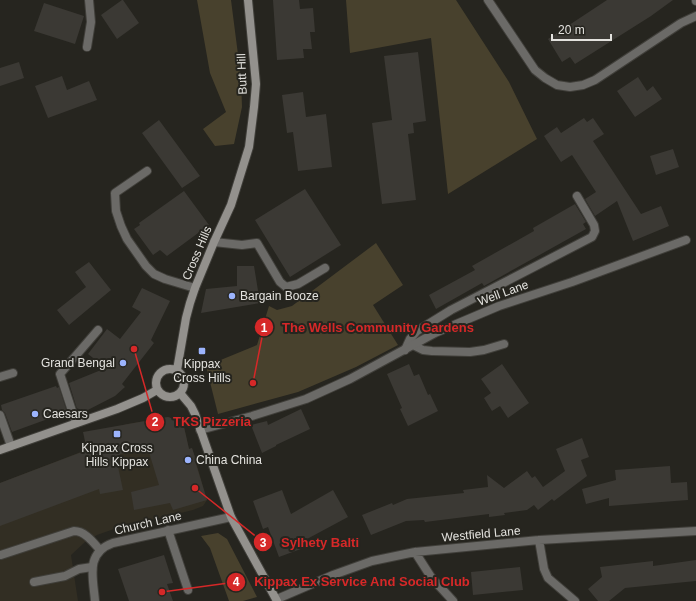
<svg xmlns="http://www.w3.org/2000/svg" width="696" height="601" font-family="Helvetica,sans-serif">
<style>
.built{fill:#322e23}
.green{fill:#48412d}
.building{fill:#3b3934}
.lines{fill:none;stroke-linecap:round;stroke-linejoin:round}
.lane-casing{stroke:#403f3a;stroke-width:10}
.street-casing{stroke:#403f3a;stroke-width:10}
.secondary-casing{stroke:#403f3a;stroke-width:10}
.lane{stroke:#6b6a67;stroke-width:8}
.street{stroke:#6b6a67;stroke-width:8}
.secondary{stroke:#93918d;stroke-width:8}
.poi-dot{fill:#9cb4fd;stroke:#26251f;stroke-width:1.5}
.labels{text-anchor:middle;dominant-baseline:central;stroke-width:4;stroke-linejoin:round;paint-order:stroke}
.street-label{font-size:12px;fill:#e3e2de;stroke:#26251f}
.poi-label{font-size:12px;fill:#e3e2de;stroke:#26251f;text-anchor:start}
.leader{fill:none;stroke:#d62828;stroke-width:1.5}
.callout-dot{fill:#d62828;stroke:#26251f;stroke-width:1.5}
.mark-label{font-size:12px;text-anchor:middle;font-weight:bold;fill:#fff}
.callout-label{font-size:13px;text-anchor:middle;font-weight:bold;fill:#d62828;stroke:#26251f;stroke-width:4;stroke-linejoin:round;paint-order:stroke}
</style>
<rect width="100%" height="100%" fill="#26251f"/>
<path class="built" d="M168 417 177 420 184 427 189 449 192 448 207 500 203 506 193 510 114 529 97 535 85 542 71 555 78 601H0V483L86 450 84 434 115 428 127 424Z"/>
<path class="green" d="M197 0H231L241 78 242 107 234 144 215 146 203 129 226 112 210 73Z
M346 0H456L509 82 537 139 448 194 431 38 350 53Z
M376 243 403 285 373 305 398 345 356 367 298 392 218 414 206 366 257 345 269 306 277 310 292 306Z
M218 533 227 539 257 597 243 601H229L210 548 201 536Z"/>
<path class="building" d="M122 0H123L139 23 117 39 101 15Z
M273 0H299L300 9 313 8 315 32H310L312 49H303L304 58 277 60Z
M607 0H673L651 16 575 64 570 57 562 62 548 39Z
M44 3 84 16 75 44 34 31Z
M418 52 426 121 413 123 414 133 408 134 416 200 382 204 372 123 392 120 384 56Z
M19 62 24 78 0 86V68Z
M62 76 67 90 89 81 97 100 48 118 35 86Z
M638 77 647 91 653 86 662 99 635 117 617 91Z
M303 92 306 117 326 114 332 167 298 171 293 132 287 133 282 95Z
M584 118 587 122 593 118 604 134 593 141 641 214 661 206 669 226 633 241 617 201 595 216 585 199 596 192 572 155 561 162 544 136 557 127 561 133Z
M159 120 200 176 182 188 142 133Z
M673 149 679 167 656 175 650 156Z
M305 189 341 245 290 277 255 220Z
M184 191 209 225 167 256 160 250 153 255 134 229 140 225 139 223Z
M575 204 586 222 583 224 586 229 484 286 482 283 436 309 429 295 475 270 472 266 534 231 533 228Z
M89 262 111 290 69 325 57 310 86 287 75 272Z
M237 266H254L260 303 201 313 206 289 237 286Z
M142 288 170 301 151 340 154 343 122 384 125 387 115 396 80 414 78 408 77 409 69 383 106 368 88 354 107 329 120 339 141 312 132 307Z
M409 364 414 376 419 374 428 395 430 394 438 411 408 426 400 409 402 408 387 374Z
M502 364 529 403 508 418 500 406 492 411 484 398 491 393 481 379Z
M56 386 57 388 59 387 67 412 12 432 5 413 2 410 1 405Z
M301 409 310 429 276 445V446L262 453 251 425 267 421 268 425Z
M168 417 177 420 184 427 189 449 192 448 197 463 196 464 207 500 173 510 170 503 134 510 131 492 159 485 148 449 120 454 122 461 117 462 123 490 100 494 99 489 0 526V483L87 450 83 432Z
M582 438 589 457 581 460 587 476 554 501 552 499 538 510 534 505 527 510 504 513 505 515 489 517V514L425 522 424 520 406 521 371 535 362 515 392 503 393 505 407 499 464 493 463 490 488 487 487 475 504 488 527 471 532 478 535 476 543 487 565 471 556 449Z
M670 466 671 483 687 482 688 500 609 506V498L586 504 582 489 616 480 615 470Z
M282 490 291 514 333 490 348 517 307 539 309 546 279 557 268 527 263 529 253 501Z
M164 555 173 583 167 584 173 601H129L118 569Z
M696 560V581L625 588 609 601H598L588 589 602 577 600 567 653 561V566Z
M520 567 523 590 473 595 471 572Z"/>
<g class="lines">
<defs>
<path id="lane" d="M87 47 91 22 89 0
M147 171 115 193 116 211 121 226 127 239 146 266 154 274 165 279 195 288
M214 242 242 245 257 243 280 282 286 287 298 284 325 268
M413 345 423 350 432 351 470 352 484 350 504 344
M405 350 410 339 417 331 451 310 592 237 595 231 594 225 577 196
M0 377 13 373
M0 415 11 446
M76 423 60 374 98 330
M168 530 188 590
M1 555 74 531C85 531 93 542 100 550
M34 582 65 576 79 569 92 567"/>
<path id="street" d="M488 0 535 70 545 78 557 85 570 87 583 85 595 80 681 23 696 16
M696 0V1
M200 430 252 416 306 399 350 379 435 333 499 306 572 282 686 240
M539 540 544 569 548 578 575 601
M415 552 431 577 453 601
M277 599 333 575 372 561 415 552 539 540 696 531
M95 601C93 577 85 553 113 543L231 517"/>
<path id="secondary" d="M156 383a14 14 0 1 1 28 0a14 14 0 1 1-28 0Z
M177 370 186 318 190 303 195 288 214 242 231 205 249 147 254 107 256 84 248 0
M180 393 191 406 195 414 231 517 277 601
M0 450 117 409 143 398 157 390"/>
</defs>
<use href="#lane" class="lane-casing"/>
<use href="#street" class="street-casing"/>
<use href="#secondary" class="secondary-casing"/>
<use href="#lane" class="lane"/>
<use href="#street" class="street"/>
<use href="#secondary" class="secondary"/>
</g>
<g class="poi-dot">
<circle cx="232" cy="296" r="4"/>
<rect x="198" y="347" width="8" height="8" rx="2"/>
<circle cx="123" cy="363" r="4"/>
<circle cx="35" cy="414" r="4"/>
<rect x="113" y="430" width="8" height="8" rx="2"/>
<circle cx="188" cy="460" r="4"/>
</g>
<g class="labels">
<g class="street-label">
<text transform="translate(242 74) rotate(-92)">Butt Hill</text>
<text transform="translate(197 253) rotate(-67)">Cross Hills</text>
<text transform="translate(503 293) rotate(-20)">Well Lane</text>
<text transform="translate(148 523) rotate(-13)">Church Lane</text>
<text transform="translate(481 534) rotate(-5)">Westfield Lane</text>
</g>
<g class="poi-label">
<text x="240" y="296">Bargain Booze</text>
<text x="115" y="363" text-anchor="end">Grand Bengal</text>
<text x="202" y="364" text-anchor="middle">Kippax<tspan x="202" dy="14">Cross Hills</tspan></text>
<text x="43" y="414">Caesars</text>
<text x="117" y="448" text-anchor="middle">Kippax Cross<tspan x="117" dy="14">Hills Kippax</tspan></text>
<text x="196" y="460">China China</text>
</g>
</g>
<path class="leader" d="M253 383L264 327M134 349L155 422M195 488L263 542M162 592L236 582"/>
<g class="callout-dot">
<circle cx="253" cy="383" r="4"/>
<circle cx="134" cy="349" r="4"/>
<circle cx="195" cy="488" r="4"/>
<circle cx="162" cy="592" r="4"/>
<circle cx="264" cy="327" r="10"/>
<circle cx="155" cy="422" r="10"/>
<circle cx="263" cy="542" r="10"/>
<circle cx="236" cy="582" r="10"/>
</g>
<g class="mark-label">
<text x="264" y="332">1</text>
<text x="155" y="426">2</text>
<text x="263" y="547">3</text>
<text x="236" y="586">4</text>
</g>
<g class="callout-label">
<text x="378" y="332">The Wells Community Gardens</text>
<text x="212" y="426">TKS Pizzeria</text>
<text x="320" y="547">Sylhety Balti</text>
<text x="362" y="586">Kippax Ex Service And Social Club</text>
</g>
<path d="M552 34v6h59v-6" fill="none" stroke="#e3e2de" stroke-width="2"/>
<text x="558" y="34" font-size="12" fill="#e3e2de" stroke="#26251f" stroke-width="3" paint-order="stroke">20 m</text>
</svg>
